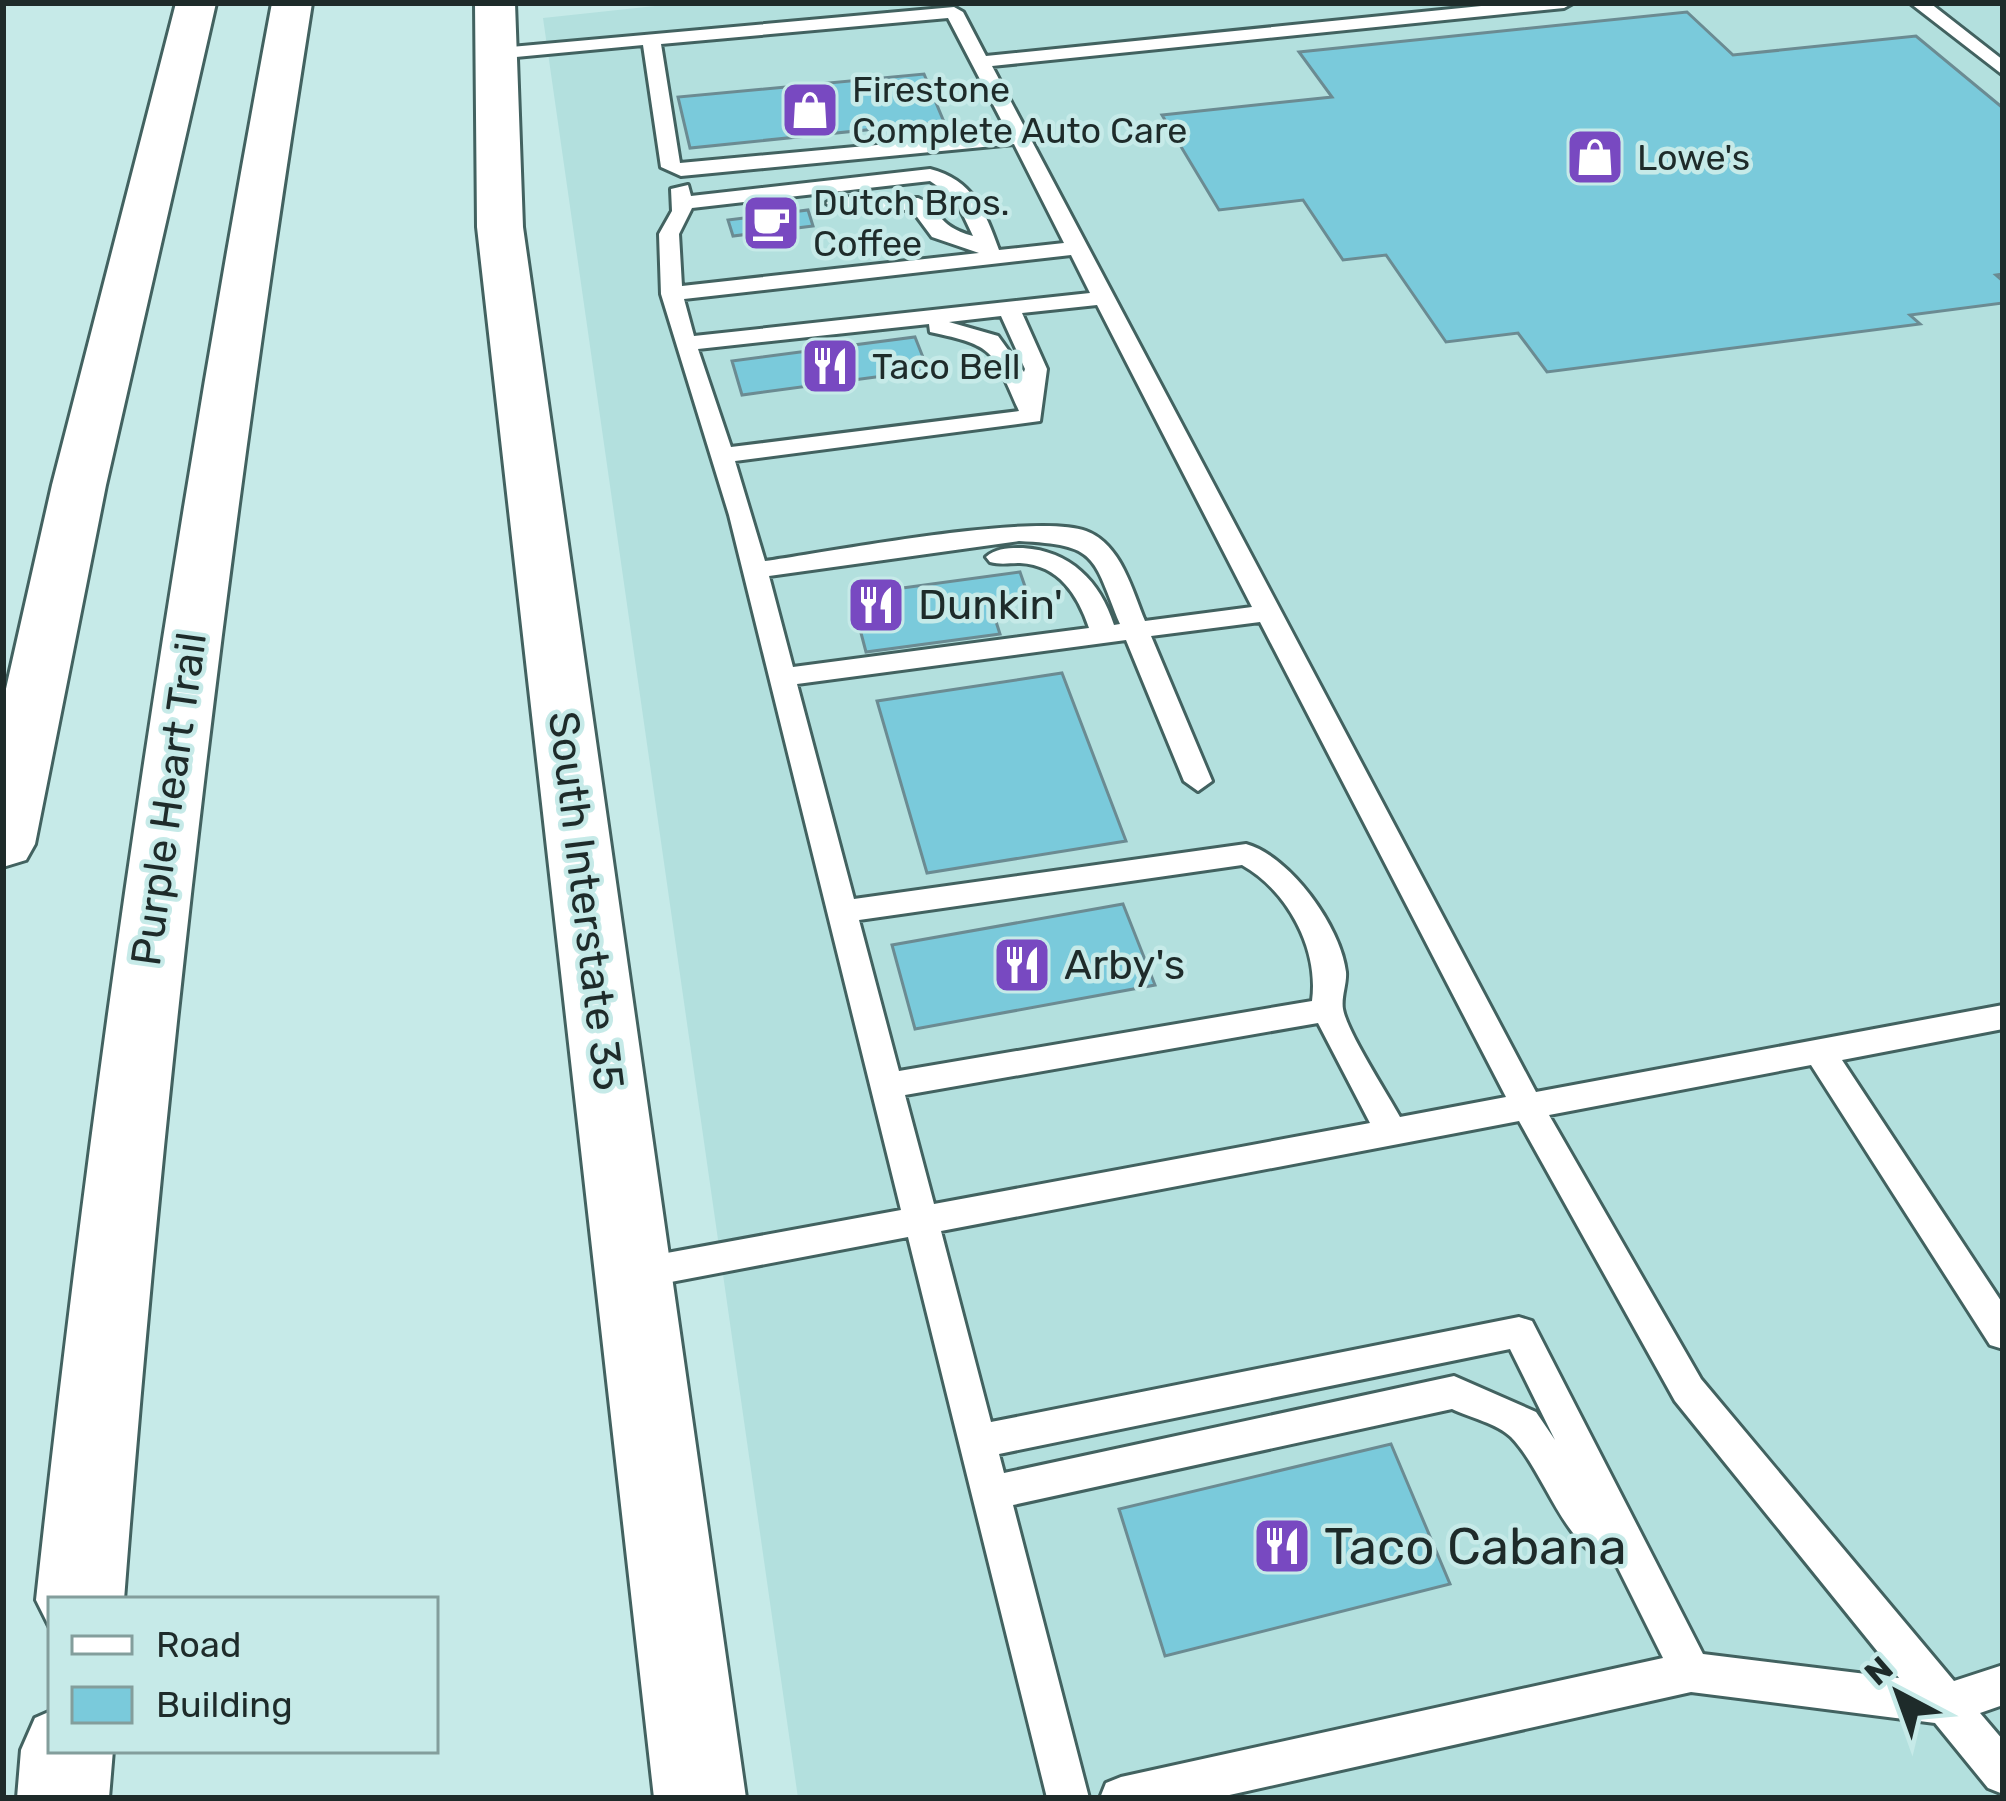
<svg xmlns="http://www.w3.org/2000/svg" width="2006" height="1801" font-family="Rubik,sans-serif">
<style>
.built{fill:#b3e0de}
.building{fill:#7acadb;stroke:#6b8b92;stroke-width:3}
.lines{fill:none;stroke-linecap:round;stroke-linejoin:round}
.lane-casing{stroke:#426260;stroke-width:6}
.secondary-casing{stroke:#426260;stroke-width:6}
.highway-casing{stroke:#426260;stroke-width:6}
.lane{fill:#fff;fill-rule:evenodd}
.secondary{fill:#fff;fill-rule:evenodd}
.highway{fill:#fff;fill-rule:evenodd}
.labels{text-anchor:middle;dominant-baseline:central;stroke-width:9;stroke-linejoin:round;paint-order:stroke}
.far-poi-label{font-size:36px;fill:#1e2b2a;stroke:#c6eae8;text-anchor:start}
.poi-label{font-size:42px;fill:#1e2b2a;stroke:#c6eae8;text-anchor:start}
.street-label{font-size:42px;fill:#1e2b2a;stroke:#c6eae8}
.near-poi-label{font-size:51px;fill:#1e2b2a;stroke:#c6eae8;text-anchor:start}
</style>
<rect width="100%" height="100%" fill="#c6eae8"/>
<path class="built" d="M683 3H2003V1798H798L543 18Z"/>
<path class="building" d="M1687 12 1733 55 1916 36 2003 108V274L1996 275 2003 281V303L1910 315 1920 324 1547 372 1518 333 1446 342 1386 255 1343 260 1303 200 1219 210 1162 115 1332 97 1299 52Z
M924 74 944 122 690 148 678 97Z
M808 210 813 226 733 236 728 220Z
M915 337 928 370 742 395 732 361Z
M1020 572 1030 601 991 606 1000 634 866 652 851 595Z
M1062 673 1126 841 927 873 877 701Z
M1123 904 1155 985 915 1029 892 945Z
M1391 1444 1450 1584 1165 1656 1119 1509Z"/>
<g class="lines">
<defs>
<path id="lane" d="M1511 3H1573L1564 8 992 66 1536 1092 2003 1005V1029L1842 1060 2003 1304V1349L1990 1345 1811 1065 1549 1115 1701 1379 1954 1681 2003 1665V1705L1980 1713 2003 1740V1794L1988 1788 1935 1723 1691 1692 1216 1798H1100L1106 1783 1121 1777 1663 1658 1617 1566C1563 1550 1547 1474 1511 1437 1498 1424 1469 1417 1452 1409L1013 1505 1089 1798H1047L908 1237 634 1289 622 1284 616 1274 622 1264 634 1259 901 1210 729 515 661 294 659 234 672 211 671 189 688 185 691 196 930 169C973 180 985 211 999 250L1064 243 1014 144 681 176 661 167 643 45 496 59 489 57V49L954 7 963 12 986 56ZM948 18 1008 133 680 163 661 44ZM930 181 955 198 973 236C933 225 944 209 918 198L836 197 826 203 836 209 912 210 932 237 979 253 682 286 679 234 692 208ZM1071 255 1090 293 694 336 684 299ZM1097 305 1252 607 1145 621C1132 590 1121 544 1086 531 1035 512 829 552 765 561L735 461 1040 421 1047 369 1022 313ZM1001 316 1025 369 1024 372 998 336 949 322ZM929 324 930 332C996 346 992 350 1019 411L731 447 698 349ZM1019 541C1098 545 1092 555 1120 624L1114 625C1100 581 1070 551 1023 548 1009 548 996 548 986 557L990 562C1001 565 1009 563 1020 563 1059 565 1078 595 1089 628L793 667 769 576ZM1260 622 1506 1097 1400 1117C1387 1093 1347 1032 1343 1009 1341 997 1347 984 1346 972 1341 927 1290 856 1246 844L854 899 797 684 1126 640 1184 781 1198 791 1212 781 1151 636ZM1242 865C1288 891 1319 949 1312 1001L899 1071 859 920ZM1318 1023 1370 1123 934 1204 905 1095ZM1519 1121 1675 1401 1899 1678 1703 1654 1532 1321 1519 1317 991 1422 941 1231ZM1510 1349 1555 1440 1536 1412 1454 1376 1004 1473 999 1454Z
M1910 3H1930L2003 60V75Z"/>
<path id="secondary" d="M475 3H515L523 227 746 1798H654L477 227Z"/>
<path id="highway" d="M176 3H216L106 485 35 844 26 860 3 867V702L52 485Z
M272 3H312C228 533 165 1065 124 1600H51V1630L36 1600C94 1064 173 533 272 3Z
M51 1711V1750H113L109 1798H17L21 1750 35 1718Z"/>
</defs>
<use href="#lane" class="lane-casing"/>
<use href="#secondary" class="secondary-casing"/>
<use href="#highway" class="highway-casing"/>
<use href="#lane" class="lane"/>
<use href="#secondary" class="secondary"/>
<use href="#highway" class="highway"/>
</g>
<defs>
<symbol id="shop-square" viewBox="-11 -11 22 22"><rect x="-9" y="-9" width="18" height="18" rx="4" fill="#7849c1" stroke="#c6eae8"/><path d="M-5-2.5h2.3a2.7 3.5 0 0 1 5.4 0H5L5.5 6h-11ZM-1.5-2.5h3a1.5 2.3 0 0 0-3 0Z" fill="#fff"/></symbol>
<symbol id="cafe-square" viewBox="-11 -11 22 22"><rect x="-9" y="-9" width="18" height="18" rx="4" fill="#7849c1" stroke="#c6eae8"/><path d="M-5.5-4.5H6V0H3Q3 3.5 0 3.5H-2.5Q-5.5 3.5-5.5 0ZM3-3.2v2h1.7v-2ZM-6 4.5H4V6H-6Z" fill="#fff"/></symbol>
<symbol id="restaurant-square" viewBox="-11 -11 22 22"><rect x="-9" y="-9" width="18" height="18" rx="4" fill="#7849c1" stroke="#c6eae8"/><path d="M-5-6h1v4h1v-4h1v4h1v-4h1v5L-1.5 .5V6h-2V.5L-5-1ZM5-6V6H3V1.5H1.5Q1.5-4 5-6Z" fill="#fff"/></symbol>
</defs>
<g fill-rule="evenodd">
<use href="#shop-square" x="777" y="77" width="66" height="66"/>
<use href="#shop-square" x="1562" y="124" width="66" height="66"/>
<use href="#cafe-square" x="738" y="190" width="66" height="66"/>
<use href="#restaurant-square" x="797" y="333" width="66" height="66"/>
<use href="#restaurant-square" x="843" y="572" width="66" height="66"/>
<use href="#restaurant-square" x="989" y="932" width="66" height="66"/>
<use href="#restaurant-square" x="1249" y="1513" width="66" height="66"/>
</g>
<g class="labels">
<g class="far-poi-label">
<text x="852" y="89">Firestone<tspan x="852" dy="41">Complete Auto Care</tspan></text>
<text x="1637" y="157">Lowe's</text>
<text x="813" y="202">Dutch Bros.<tspan x="813" dy="41">Coffee</tspan></text>
<text x="872" y="366">Taco Bell</text>
</g>
<g class="poi-label">
<text x="918" y="605">Dunkin'</text>
<text x="1064" y="965">Arby's</text>
</g>
<g class="street-label">
<text transform="translate(169 799) rotate(-82)">Purple Heart Trail</text>
<text transform="translate(586 901) rotate(83)">South Interstate 35</text>
</g>
<g class="near-poi-label">
<text x="1324" y="1546">Taco Cabana</text>
</g>
</g>
<rect width="2006" height="1801" fill="none" stroke="#1e2b2a" stroke-width="12"/>
<rect x="48" y="1597" width="390" height="156" fill="#c6eae8" stroke="#839e9c" stroke-width="3"/>
<rect x="72" y="1636" width="60" height="18" fill="#ffffff" stroke="#839e9c" stroke-width="3"/>
<text x="156" y="1657" font-size="36" fill="#1e2b2a">Road</text>
<rect x="72" y="1687" width="60" height="36" fill="#7acadb" stroke="#839e9c" stroke-width="3"/>
<text x="156" y="1717" font-size="36" fill="#1e2b2a">Building</text>
<g transform="translate(1898 1693) rotate(319)" stroke="#c6eae8" stroke-width="9" paint-order="stroke">
<path d="M0-9L21 45L0 30L-21 45Z" fill="#1e2b2a"/>
<text y="-18" font-size="33" font-weight="bold" text-anchor="middle" fill="#1e2b2a">N</text>
</g>
</svg>
